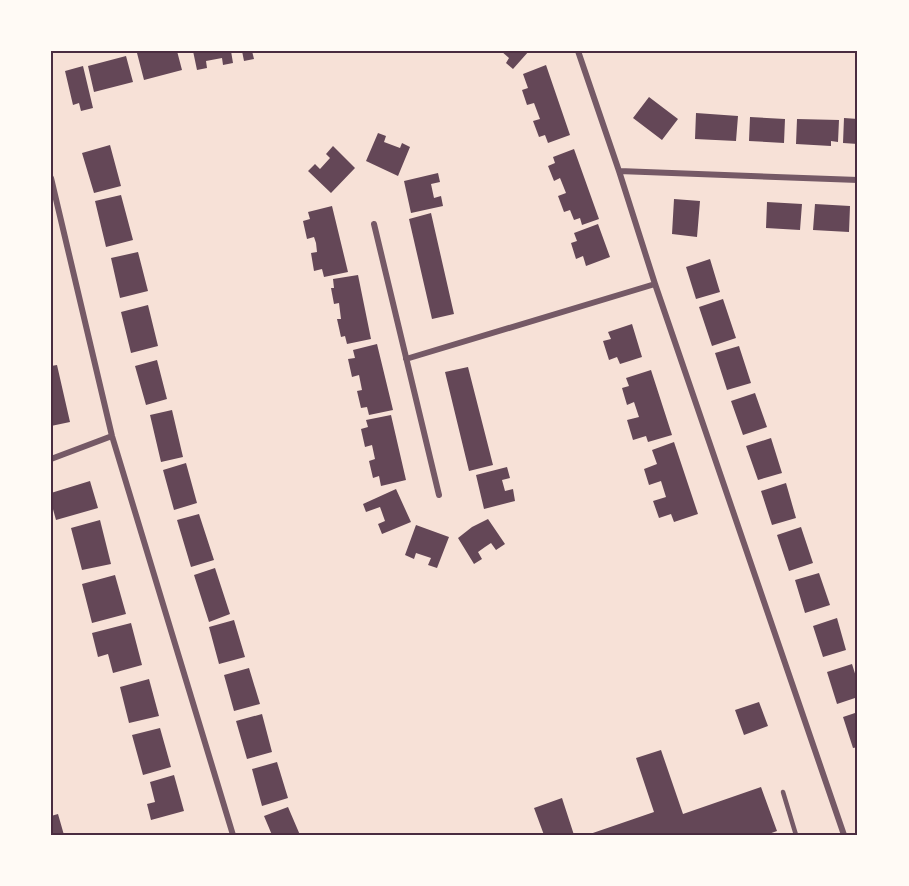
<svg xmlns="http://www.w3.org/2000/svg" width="909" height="886" font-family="'Space Grotesk',sans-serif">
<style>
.building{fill:#644757}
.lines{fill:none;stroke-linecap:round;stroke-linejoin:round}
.service{stroke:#755966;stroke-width:4.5}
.minor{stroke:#755966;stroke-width:6}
.neatline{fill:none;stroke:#4a2c40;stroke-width:2}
</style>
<rect width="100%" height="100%" fill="#f7e1d7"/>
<path class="building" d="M146 51H177L182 70 144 80 137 53Z
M193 51H231L233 63 223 65 222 58 206 61 207 68 197 70Z
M242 51H252L254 59 244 61Z
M501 51H529L513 69 506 63 509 58Z
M126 56 133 82 94 92 88 66Z
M546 65 570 135 548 143 545 135 539 137 533 121 540 119 534 103 527 105 522 90 528 88 523 74Z
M83 66 93 108 81 111 79 103 73 105 65 71Z
M649 97 678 119 662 140 633 118Z
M696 113 738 116 736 141 695 139Z
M750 117 785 119 784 143 749 141Z
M844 118 858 119V144L843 143Z
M797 119 839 120 838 142 831 141V146L796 144Z
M378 133 386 136 384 142 400 148 402 143 410 147 398 176 366 161Z
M110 145 121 186 94 193 82 153Z
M333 146 355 168 331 193 308 171 315 164 320 169 330 158 326 154Z
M574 149 599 219 582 225 580 218 574 220 570 210 564 212 558 196 566 193 560 178 554 181 548 166 555 163 553 157Z
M438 173 440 182 431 184 434 198 441 196 443 206 411 213 404 181Z
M121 195 133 240 106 247 95 201Z
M674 199 700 201 697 237 672 234Z
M767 202 802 204 800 230 766 228Z
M815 204 850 206 849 232 813 230Z
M332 206 348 272 324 277 322 269 314 271 311 253 317 252 316 243 314 237 307 239 303 221 310 219 308 212Z
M431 213 454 314 432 319 409 219Z
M598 224 610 257 586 266 583 256 576 259 571 243 577 241 574 233Z
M138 252 148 291 120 298 111 258Z
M710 259 720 292 696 299 686 267Z
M358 275 371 339 347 344 345 336 341 337 337 319H341L339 303 334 304 331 288H334L333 279Z
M723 299 736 338 712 346 699 307Z
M148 305 158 346 131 353 121 312Z
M632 324 642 357 620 364 617 357 609 360 603 341 611 339 608 332Z
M377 344 393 410 369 415 367 407 361 408 357 391 362 390 359 375 352 377 348 359 355 358 353 350Z
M739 346 751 383 727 390 715 353Z
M157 360 167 399 146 405 135 366Z
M57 365 70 422 51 426V366Z
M468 367 493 465 469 471 445 372Z
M651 370 672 435 648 442 646 436 633 440 627 420 639 417 634 402 627 405 622 388 629 386 626 378Z
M755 393 767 427 743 435 731 401Z
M172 410 183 457 161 462 150 415Z
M391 415 406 480 381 486 379 476 373 478 369 461 375 459 372 445 365 447 361 429 368 427 366 420Z
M771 438 782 473 758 480 746 446Z
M674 442 698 514 674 522 671 514 659 518 653 501 666 497 661 481 649 485 644 469 657 464 652 450Z
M186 463 197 503 174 510 163 470Z
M507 467 510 478 502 480 505 491 513 489 515 501 484 509 476 475Z
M90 481 98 508 56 520 51 502V493Z
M786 483 796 518 772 525 761 491Z
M396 489 411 522 382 534 378 524 385 521 380 507 366 512 363 504Z
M199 514 214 560 191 567 177 520Z
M488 519 505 544 496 550 491 543 485 547 478 552 482 559 474 564 458 538 472 527Z
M100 520 111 564 82 570 71 528Z
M416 525 449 537 437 568 428 565 431 558 416 553 414 559 405 555Z
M801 527 813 563 789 571 777 535Z
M215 568 230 614 209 622 194 575Z
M819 573 830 605 805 613 795 580Z
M115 575 126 614 92 623 82 584Z
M837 618 846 650 823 657 813 626Z
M234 620 245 657 219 664 209 627Z
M131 623 142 665 113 673 108 654 98 657 92 633Z
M852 664 858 683V697L837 704 827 672Z
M249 668 260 704 234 711 224 675Z
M149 679 159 716 129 723 120 687Z
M759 702 768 726 744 735 735 710Z
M858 712V747L853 748 843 717Z
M262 714 272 752 247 759 236 721Z
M160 728 171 767 143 775 132 735Z
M661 750 683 814 761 787 777 831 766 835H587L654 812 636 758Z
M277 762 288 798 262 806 252 769Z
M174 775 184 811 151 820 147 804 155 802 150 782Z
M562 798 574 835H544L534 808Z
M288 807 300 835H272L264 816Z
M58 814 64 835H51V816Z"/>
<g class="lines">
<path class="service" d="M783 792 796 835"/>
<path class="minor" d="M578 51 619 171 655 284 844 835
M619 171 858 180
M51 178 112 436 233 835
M374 224 439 495
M406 359 655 284
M51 459 112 436"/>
</g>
<rect width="909" height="886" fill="none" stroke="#fffaf5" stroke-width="105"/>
<rect x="52" y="52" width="804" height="782" class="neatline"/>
</svg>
